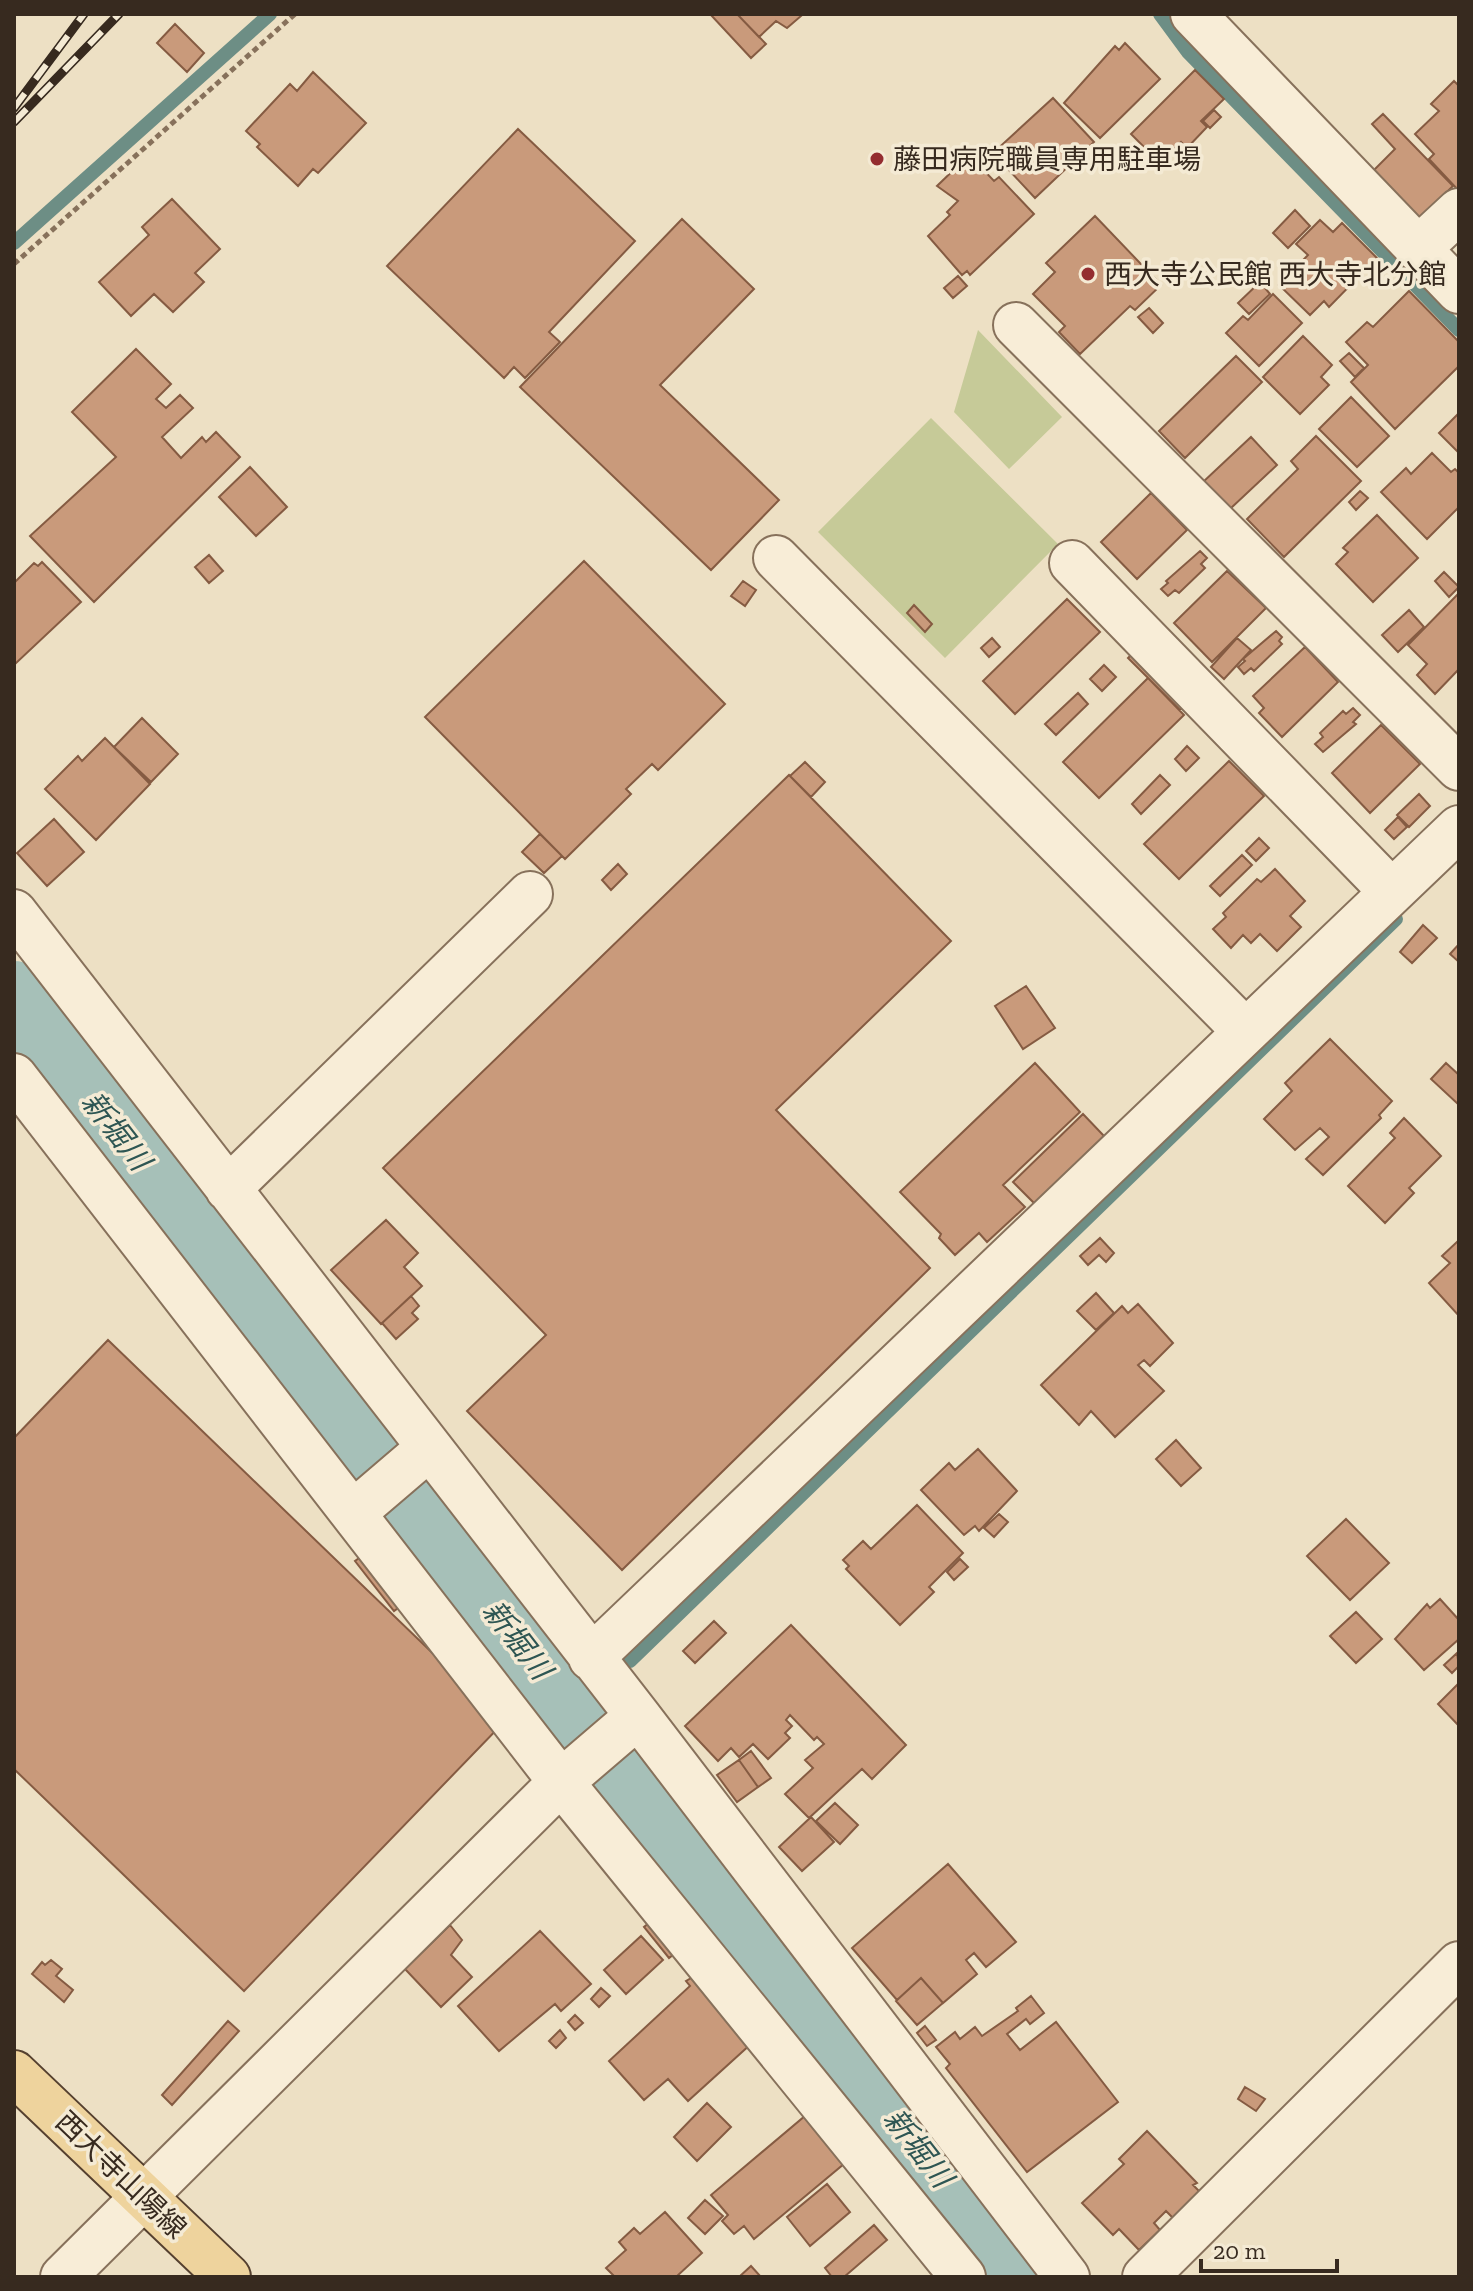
<svg xmlns="http://www.w3.org/2000/svg" width="1473" height="2291" font-family="'Zilla Slab','Noto Sans JP',serif">
<style>
.green{fill:#c6ca98}
.lines{fill:none;stroke-linecap:round;stroke-linejoin:round}
.stream{stroke:#6d8e85;stroke-width:14}
.river{stroke:#a6c0b8;stroke-width:82}
.building{fill:#c99a7b;stroke:#855b42;stroke-width:2}
.minor-casing{stroke:#87715b;stroke-width:48}
.major-casing{stroke:#55402f;stroke-width:48}
.path{stroke:#87715b;stroke-width:5;stroke-dasharray:6 4;stroke-linecap:butt}
.minor{stroke:#f8edd7;stroke-width:44}
.major{stroke:#eed39d;stroke-width:44}
.rail-casing{stroke:#372a1f;stroke-width:9}
.rail{stroke:#f4ead4;stroke-width:6;stroke-dasharray:18;stroke-linecap:butt}
.poi-dot{fill:#942d30;stroke:#f4ead4;stroke-width:3}
.labels{text-anchor:middle;dominant-baseline:central;stroke-width:7;stroke-linejoin:round;paint-order:stroke}
.poi-label{font-size:28px;fill:#372a1f;stroke:#f4ead4;text-anchor:start}
.street-label{font-size:28px;fill:#372a1f;stroke:#f4ead4}
.water-label{font-size:30px;font-style:italic;fill:#2e5653;stroke:#f4ead4}
</style>
<rect width="100%" height="100%" fill="#ede0c4"/>
<path class="green" d="M978 330 1062 417 1009 469 954 412Z
M931 418 1058 544 945 658 818 532Z"/>
<g class="lines">
<path class="stream" d="M1160 14 1188 52 1459 330
M14 243 270 14
M630 1661 1396 919"/>
<path class="river" d="M14 1002 1020 2277"/>
</g>
<path class="building" d="M710 14H737L766 44 751 58Z
M737 14H799L801 16 787 28 776 21 759 37Z
M175 24 204 53 187 72 157 43Z
M1125 43 1160 79 1100 138 1064 103 1115 46 1119 50Z
M1195 70 1224 99 1201 121 1207 127 1187 148 1181 142 1160 163 1131 134Z
M313 72 366 123 318 173 313 169 298 186 257 147 260 144 246 131 290 84 297 91Z
M1454 81 1459 86V191L1429 159 1434 154 1415 134 1439 111 1431 104Z
M1053 98 1094 142 1035 198 993 153Z
M1214 110 1221 117 1210 128 1203 121Z
M1383 114 1453 186 1419 219 1374 170 1395 149 1372 124Z
M518 129 635 241 549 332 560 342 525 378 514 367 504 378 387 266Z
M965 159 970 165 974 160 994 181 999 177 1034 214 970 275 967 271 962 275 928 236 950 215 947 212 958 201 937 186Z
M172 199 220 249 195 273 204 282 173 312 154 294 131 316 99 282 149 235 142 227Z
M1295 210 1310 226 1288 248 1273 233Z
M1095 216 1161 285 1135 310 1130 306 1080 354 1059 332 1065 326 1033 294 1055 272 1046 263Z
M682 219 754 289 660 385 779 500 711 570 520 387Z
M1320 220 1333 232 1342 223 1377 258 1329 307 1324 301 1310 315 1279 285 1308 255 1296 244Z
M958 276 967 286 953 298 944 288Z
M1260 282 1270 294 1249 314 1238 303Z
M1409 291 1459 342V366L1395 429 1351 382 1368 365 1346 342 1367 322 1373 327Z
M1273 294 1302 323 1259 366 1226 333 1243 316 1248 320Z
M1149 308 1163 323 1153 333 1138 317Z
M1303 336 1332 365 1321 377 1329 385 1300 414 1263 377Z
M136 349 171 384 156 399 166 408 180 395 193 408 162 437 181 458 202 437 206 442 216 432 240 457 94 602 30 536 116 457 72 412Z
M1349 353 1364 368 1355 377 1340 361Z
M1236 356 1262 382 1185 458 1159 431Z
M1351 397 1389 436 1357 467 1319 429Z
M1459 413V453L1439 433Z
M1316 436 1361 481 1284 557 1247 519 1298 469 1291 461Z
M1251 437 1277 465 1230 509 1203 482Z
M1432 453 1451 472 1455 469 1459 473V507L1427 539 1381 492 1406 468 1411 474Z
M250 467 287 507 256 536 219 497Z
M1360 491 1368 498 1356 510 1349 502Z
M1151 493 1187 530 1137 579 1101 542Z
M1377 515 1418 558 1373 602 1336 564 1348 552 1343 548Z
M1200 551 1207 558 1201 564 1205 568 1179 593 1175 590 1168 596 1161 589 1168 583 1166 581Z
M209 555 223 571 209 583 195 567Z
M584 561 725 704 658 770 652 764 626 789 631 794 565 859 425 717Z
M42 562 81 602 14 665V583L34 563 38 566Z
M1227 571 1266 608 1212 662 1174 623Z
M1444 572 1459 587 1449 597 1435 581Z
M743 581 756 590 745 606 731 596Z
M1459 593V669L1435 694 1417 675 1427 664 1408 645Z
M1067 599 1100 632 1015 714 983 681Z
M914 605 932 624 925 632 907 613Z
M1409 610 1424 627 1398 652 1382 635Z
M1276 631 1282 637 1279 641 1282 644 1254 671 1251 668 1244 674 1238 667 1245 661 1243 659Z
M992 638 1000 647 989 657 981 648Z
M1237 638 1251 650 1224 679 1211 667Z
M1305 647 1338 682 1282 737 1259 713 1264 708 1253 696Z
M1133 653 1186 705 1180 710 1128 658Z
M1104 665 1116 677 1102 691 1090 679Z
M1148 678 1184 715 1099 798 1063 762Z
M1078 693 1088 704 1056 735 1045 724Z
M1353 708 1360 715 1353 722 1356 724 1323 752 1315 744 1323 737 1320 733 1343 711 1346 714Z
M142 718 178 754 151 782 114 747Z
M1381 725 1420 764 1370 813 1332 773Z
M105 738 150 784 96 840 45 789 78 756 82 761Z
M1187 746 1199 758 1186 771 1175 759Z
M1229 761 1264 796 1179 879 1144 844Z
M805 762 825 782 811 797 790 776Z
M789 775 951 941 776 1110 930 1268 622 1570 467 1411 546 1335 383 1168Z
M1160 775 1170 785 1141 814 1132 804Z
M1419 794 1430 806 1409 827 1397 815Z
M1398 817 1407 827 1394 839 1385 830Z
M54 819 84 852 47 886 17 853Z
M540 834 562 856 544 873 522 852Z
M1259 838 1269 848 1256 861 1246 851Z
M1242 855 1252 865 1220 896 1210 886Z
M618 864 627 874 611 890 602 880Z
M1275 869 1305 901 1290 916 1301 927 1277 951 1260 934 1251 943 1243 935 1231 948 1213 929 1226 917 1223 913 1257 879 1261 882Z
M1423 925 1437 938 1412 963 1400 952Z
M1459 944V962L1450 954Z
M1026 986 1055 1028 1023 1049 995 1006Z
M1330 1039 1392 1101 1379 1115 1381 1118 1323 1175 1306 1159 1329 1137 1320 1128 1295 1150 1264 1119 1292 1091 1285 1083Z
M1035 1063 1080 1112 1003 1185 1025 1207 987 1242 979 1233 955 1255 939 1238 941 1234 900 1192Z
M1446 1063 1459 1075V1105L1431 1079Z
M1083 1114 1104 1136 1035 1204 1013 1182Z
M1404 1118 1441 1156 1409 1188 1414 1193 1385 1223 1348 1186 1395 1138 1390 1133Z
M386 1220 418 1253 404 1267 422 1286 381 1324 331 1270Z
M1100 1238 1114 1253 1106 1262 1099 1255 1088 1265 1080 1256Z
M1459 1240V1316L1429 1283 1450 1263 1442 1256Z
M1096 1293 1114 1313 1096 1330 1077 1311Z
M411 1296 419 1306 412 1313 418 1319 396 1339 382 1323Z
M1138 1304 1173 1343 1150 1366 1144 1360 1138 1365 1164 1391 1115 1437 1091 1411 1079 1425 1041 1385 1122 1306 1128 1313Z
M108 1340 504 1722 244 1991 14 1769V1438Z
M1176 1440 1201 1468 1181 1486 1156 1459Z
M978 1449 1017 1491 979 1531 975 1526 964 1535 921 1490 949 1463 955 1470Z
M917 1505 963 1553 929 1587 934 1592 900 1625 846 1569 849 1566 843 1560 863 1541 871 1549Z
M999 1514 1008 1522 994 1537 984 1528Z
M1346 1519 1389 1563 1350 1600 1307 1556Z
M376 1546 414 1596 394 1611 355 1561Z
M960 1559 968 1567 954 1580 947 1572Z
M1440 1599 1459 1620V1639L1424 1670 1395 1639 1427 1604 1430 1608Z
M1356 1612 1382 1639 1356 1663 1330 1636Z
M714 1621 726 1633 695 1663 683 1651Z
M791 1625 906 1745 872 1779 862 1769 809 1818 785 1794 813 1768 805 1760 824 1744 817 1737 814 1740 790 1715 786 1720 792 1726 785 1733 790 1738 768 1759 753 1744 739 1757 731 1748 718 1761 685 1726Z
M1457 1653 1459 1666 1452 1673 1444 1665Z
M1459 1683V1726L1438 1704Z
M751 1751 771 1778 758 1787 739 1760Z
M739 1760 758 1787 737 1802 717 1775Z
M835 1803 858 1825 840 1844 816 1821Z
M811 1817 834 1842 802 1871 779 1847Z
M948 1864 1016 1942 986 1967 974 1953 966 1960 977 1974 943 2003 921 1978 897 2000 852 1948Z
M663 1912 688 1943 669 1958 644 1927Z
M450 1925 462 1940 451 1955 472 1977 441 2007 405 1969Z
M540 1931 591 1984 561 2011 555 2004 499 2051 458 2006Z
M641 1936 663 1960 626 1994 604 1970Z
M51 1960 62 1969 56 1976 73 1990 64 2002 32 1974 42 1962 45 1965Z
M705 1970 763 2033 688 2101 668 2079 644 2100 609 2061 690 1986 686 1981Z
M921 1978 943 2003 917 2025 896 2001Z
M601 1988 610 1996 599 2007 591 1999Z
M1031 1996 1044 2013 1030 2024 1026 2019 1007 2034 1020 2050 1056 2022 1118 2102 1027 2172 946 2068 950 2064 936 2047 955 2032 960 2039 975 2027 982 2036 1018 2011 1016 2008Z
M575 2015 583 2023 575 2030 568 2022Z
M228 2021 239 2031 172 2105 162 2095Z
M925 2026 936 2040 927 2046 917 2033Z
M560 2030 566 2038 556 2048 549 2041Z
M1245 2087 1265 2099 1256 2111 1238 2099Z
M707 2103 731 2127 697 2161 674 2137Z
M818 2105 857 2153 754 2239 744 2226 734 2234 722 2221 728 2215 711 2195Z
M1147 2131 1197 2183 1193 2185 1200 2192 1173 2218 1166 2211 1154 2223 1160 2230 1139 2250 1119 2229 1113 2235 1082 2203 1124 2164 1119 2159Z
M827 2184 850 2212 810 2246 787 2217Z
M705 2200 723 2216 705 2234 688 2218Z
M665 2212 702 2253 676 2277H615L606 2268 626 2250 619 2242 634 2228 640 2234Z
M874 2225 887 2240 844 2277H832L825 2268Z
M751 2266 761 2277H739Z"/>
<g class="lines">
<defs>
<path id="minor" d="M1193 14 1459 291
M1418 249 1459 211
M1016 325 1459 768
M776 558 1245 1031
M1072 563 1392 892
M14 912 638 1716 1067 2277
M14 1076 561 1782 963 2277
M228 1189 530 894
M353 1513 429 1448
M591 1658 1459 828
M63 2277 561 1782 638 1716
M1145 2277 1459 1964"/>
<path id="major" d="M14 2073 228 2277"/>
</defs>
<use href="#minor" class="minor-casing"/>
<use href="#major" class="major-casing"/>
<path class="path" d="M14 264 295 14"/>
<use href="#minor" class="minor"/>
<use href="#major" class="major"/>
<defs>
<path id="rail" d="M14 108 84 14
M14 122 119 14"/>
</defs>
<use href="#rail" class="rail-casing"/>
<use href="#rail" class="rail"/>
</g>
<g class="poi-dot">
<circle cx="877" cy="159" r="8"/>
<circle cx="1088" cy="274" r="8"/>
</g>
<g class="labels">
<g class="poi-label">
<text x="893" y="159">藤田病院職員専用駐車場</text>
<text x="1104" y="274">西大寺公民館 西大寺北分館</text>
</g>
<g class="street-label">
<text transform="translate(121 2175) rotate(44)">西大寺山陽線</text>
</g>
<g class="water-label">
<text transform="translate(116 1131) rotate(52)">新堀川</text>
<text transform="translate(517 1640) rotate(52)">新堀川</text>
<text transform="translate(918 2148) rotate(52)">新堀川</text>
</g>
</g>
<rect width="1473" height="2291" fill="none" stroke="#372a1f" stroke-width="32"/>
<path d="M1201 2259v12h136v-12" fill="none" stroke="#372a1f" stroke-width="4"/>
<text x="1213" y="2259" font-size="24" fill="#372a1f" stroke="#f4ead4" stroke-width="6" paint-order="stroke">20 m</text>
</svg>
